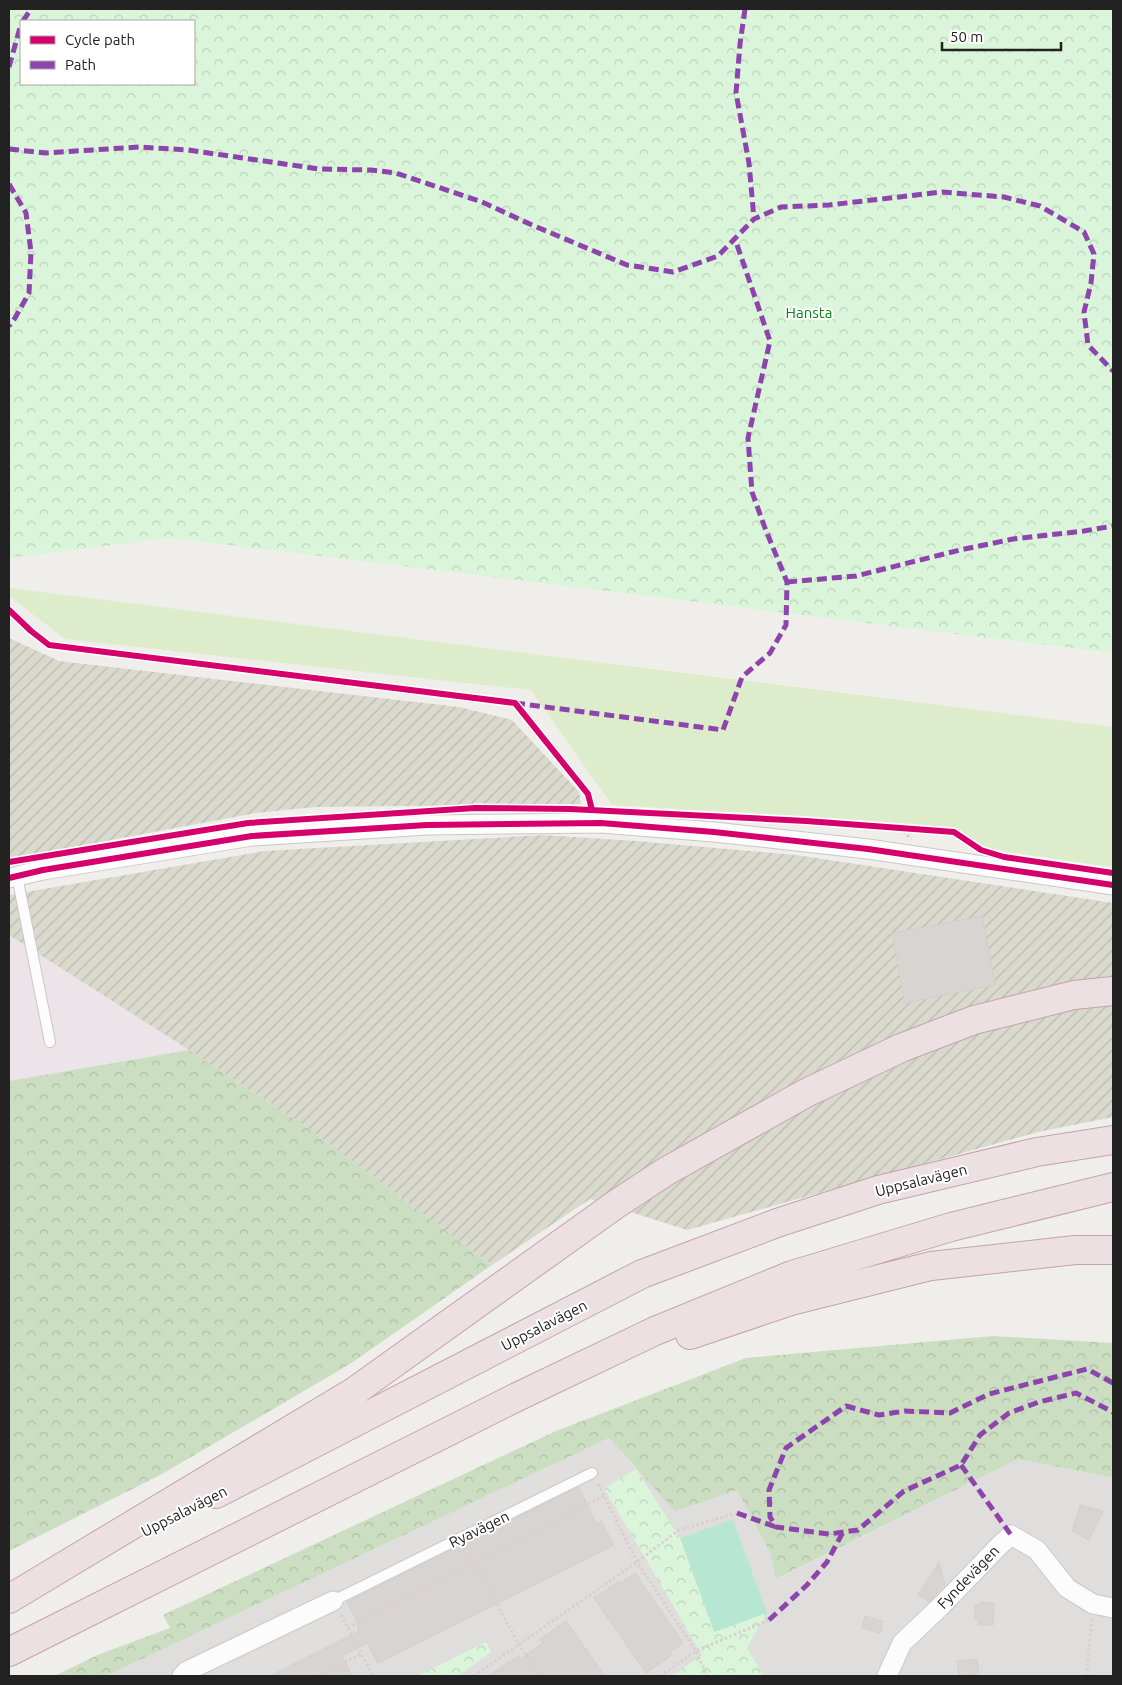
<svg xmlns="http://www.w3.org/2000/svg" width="1122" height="1685" font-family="Ubuntu,sans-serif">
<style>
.residential{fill:#dfdedc}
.industrial{fill:#ede4e9}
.construction{fill:url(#construction-furrows)}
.grass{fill:#ddeccb}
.forest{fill:url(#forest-crowns)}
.park{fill:url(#park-crowns);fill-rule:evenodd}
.pitch{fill:#b7e6d2}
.parking{fill:#e0dfde}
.building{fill:#d7d4d2;stroke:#d3d0cc}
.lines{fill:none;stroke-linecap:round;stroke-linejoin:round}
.lane-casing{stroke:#c9c8c7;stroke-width:12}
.street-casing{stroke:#c9c8c7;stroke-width:21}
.highway-casing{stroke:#c5a2ac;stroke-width:30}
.path{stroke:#dccecd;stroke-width:3;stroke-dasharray:2.5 2.5;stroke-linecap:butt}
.lane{stroke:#fdfcfc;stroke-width:10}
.street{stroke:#fdfcfc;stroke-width:19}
.highway{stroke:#ece0e2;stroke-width:28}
.quiet{stroke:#8e44ad;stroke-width:5;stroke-dasharray:10 5;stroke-linecap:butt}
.cycleway-casing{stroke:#fff;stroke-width:9}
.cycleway{stroke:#d6006c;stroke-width:6}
.labels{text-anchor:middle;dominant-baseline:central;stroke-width:4;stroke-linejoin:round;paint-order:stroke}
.park-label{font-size:15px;fill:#0c8416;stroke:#fff}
.street-label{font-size:15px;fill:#222;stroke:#fff}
</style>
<defs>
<pattern id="construction-furrows" width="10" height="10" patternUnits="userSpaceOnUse" patternTransform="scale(1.25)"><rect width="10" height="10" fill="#d9d9cd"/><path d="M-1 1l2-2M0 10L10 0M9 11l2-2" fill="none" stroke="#babab0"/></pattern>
<pattern id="forest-crowns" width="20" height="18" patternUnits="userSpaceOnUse" patternTransform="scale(1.25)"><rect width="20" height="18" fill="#cbdec1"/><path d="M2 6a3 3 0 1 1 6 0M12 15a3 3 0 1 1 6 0" fill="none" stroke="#aebea6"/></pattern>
<pattern id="park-crowns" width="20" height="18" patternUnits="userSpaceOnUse" patternTransform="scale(1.25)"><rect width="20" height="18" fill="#daf5da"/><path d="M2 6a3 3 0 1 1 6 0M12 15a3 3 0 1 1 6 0" fill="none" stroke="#bbd2bb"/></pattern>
</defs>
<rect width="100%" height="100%" fill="#f0eeeb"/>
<path class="residential" d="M609 1438 636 1469 737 1490 770 1553 777 1579 1018 1459 1113 1478V1676H106Z"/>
<path class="industrial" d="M9 935 189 1050 9 1081Z"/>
<path class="construction" d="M9 638 59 661 459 707 512 720 579 792 581 804 315 807 256 813 9 859Z
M544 835 636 841 796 855 1113 903V1117L1038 1132 687 1230 590 1199 492 1265 302 1124 189 1050 9 935V895L264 851Z"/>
<path class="grass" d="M9 588 1113 727V867L996 850 984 846 954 827 823 817 612 805 531 690 65 639 9 596Z"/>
<path class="forest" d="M189 1050 302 1124 492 1265 350 1364 162 1474 9 1551V1081Z
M993 1336 1113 1343V1478L1018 1459 776 1579 770 1553 737 1490 675 1511 609 1438 106 1676H54L100 1654 170 1628 163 1615 556 1431 746 1358Z"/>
<path class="park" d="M9 9H1113V653L172 538 9 558ZM21 21H194V84H21Z
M636 1469 680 1538 733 1519 767 1613 747 1648 764 1676H672L702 1655 604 1488Z
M486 1642 491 1652 458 1676H417Z"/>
<path class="pitch" d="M733 1519 767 1613 714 1632 680 1538Z"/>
<path class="parking" d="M607 1452 620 1479 604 1488 590 1461Z
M568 1458 582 1485 342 1605 329 1579Z
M327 1611 341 1640 270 1676H209L318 1621 316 1615Z"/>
<path class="building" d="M982 916 995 985 905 1003 892 933Z
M579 1487 596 1524 601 1521 614 1545 378 1663 367 1643 342 1656 352 1676H270L359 1631 357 1626 359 1625 347 1602Z
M1080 1505 1103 1511 1089 1540 1072 1531Z
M939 1562 945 1584 929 1602 918 1595Z
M635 1573 683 1643 670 1652 672 1655 646 1673 594 1598 620 1581 621 1583Z
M980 1602 994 1603 993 1625H978V1619H975V1605H980Z
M865 1616 883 1621 880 1633 862 1628Z
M566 1621 605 1676H488L518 1656 520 1659 543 1643 540 1639Z
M977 1659 979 1674 959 1676 957 1661Z"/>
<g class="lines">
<defs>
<path id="lane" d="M17 876 50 1042
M333 1601 592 1473"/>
<path id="street" d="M9 878 43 870 252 836 427 825 601 823 714 832 868 849 1113 885
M182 1676 187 1671 333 1601
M887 1676 902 1643 942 1605 999 1546 1011 1535 1037 1550 1067 1588 1093 1604 1113 1608"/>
<path id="highway" d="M690 1335 791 1301 931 1266 1075 1250H1113
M216 1494 642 1274 777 1223 878 1190 1037 1152 1113 1140
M9 1599 355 1391 615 1205 665 1172 806 1093 901 1048 974 1020 1074 995 1113 991
M9 1652 517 1397 655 1331 792 1275 951 1227 1113 1187"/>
</defs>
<use href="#lane" class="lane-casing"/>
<use href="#street" class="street-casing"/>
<use href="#highway" class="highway-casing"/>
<path class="path" d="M900 828 911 839
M598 1484 637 1562 696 1651 707 1676
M466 1547 519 1645 541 1676
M341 1615 373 1676
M348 1628 604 1496
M318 1676 361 1654
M474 1676 637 1562 679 1530 737 1513
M660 1676 696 1651 769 1620
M1088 1676 1087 1668 1092 1619"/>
<use href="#lane" class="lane"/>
<use href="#street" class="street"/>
<use href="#highway" class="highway"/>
<path class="quiet" d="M745 9 740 44 736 93 749 163 754 219
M23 21 31 9
M9 67 21 24
M9 149 45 153 139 147 188 150 319 169 371 170 396 173 482 202 532 225 627 265 673 272 718 256 754 219 781 207 829 205 942 192 1004 197 1040 206 1084 232 1094 254 1091 283 1084 312 1088 345 1113 371
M9 184 26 213 31 252 29 293 15 318 9 326
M787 582 856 576 960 550 1013 539 1084 531 1113 526
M515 703 723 730 742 677 770 653 786 625 787 582 765 528 752 492 748 438 770 341 735 239
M1113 1383 1087 1369 989 1394 950 1413 905 1411 879 1415 846 1406 786 1448 769 1490 770 1517 776 1527 829 1534 858 1530 904 1491 961 1465 980 1435 1009 1413 1039 1402 1076 1393 1113 1412
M961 1465 1011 1535
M737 1513 776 1527
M769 1620 807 1585 827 1562 843 1532"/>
<defs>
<path id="cycleway" d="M9 610 31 631 49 645 515 703 588 794 592 810
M9 862 248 823 475 808 570 809 806 821 954 832 981 850 1004 857 1113 873
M9 878 43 870 252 836 427 825 601 823 714 832 868 849 1113 885"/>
</defs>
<use href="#cycleway" class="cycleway-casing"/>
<use href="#cycleway" class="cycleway"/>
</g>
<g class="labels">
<g class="park-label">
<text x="809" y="312">Hansta</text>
</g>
<g class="street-label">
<text transform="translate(921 1180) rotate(-14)">Uppsalavägen</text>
<text transform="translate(544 1325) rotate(-27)">Uppsalavägen</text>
<text transform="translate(184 1511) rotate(-27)">Uppsalavägen</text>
<text transform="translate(479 1529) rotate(-26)">Ryavägen</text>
<text transform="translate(968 1577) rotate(-46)">Fyndevägen</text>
</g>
</g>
<rect width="1122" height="1685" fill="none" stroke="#222222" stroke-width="20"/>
<rect x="20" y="20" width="175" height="65" fill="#ffffff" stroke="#a7a7a7"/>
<rect x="30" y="36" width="25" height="8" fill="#d6006c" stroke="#a7a7a7"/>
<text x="65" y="45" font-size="15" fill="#222222">Cycle path</text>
<rect x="30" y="61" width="25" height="8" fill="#8e44ad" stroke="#a7a7a7"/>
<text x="65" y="70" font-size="15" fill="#222222">Path</text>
<path d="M942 42v8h119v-8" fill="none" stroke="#222222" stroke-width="2.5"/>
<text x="950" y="42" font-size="15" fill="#222222" stroke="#ffffff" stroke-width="4" paint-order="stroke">50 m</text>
</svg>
